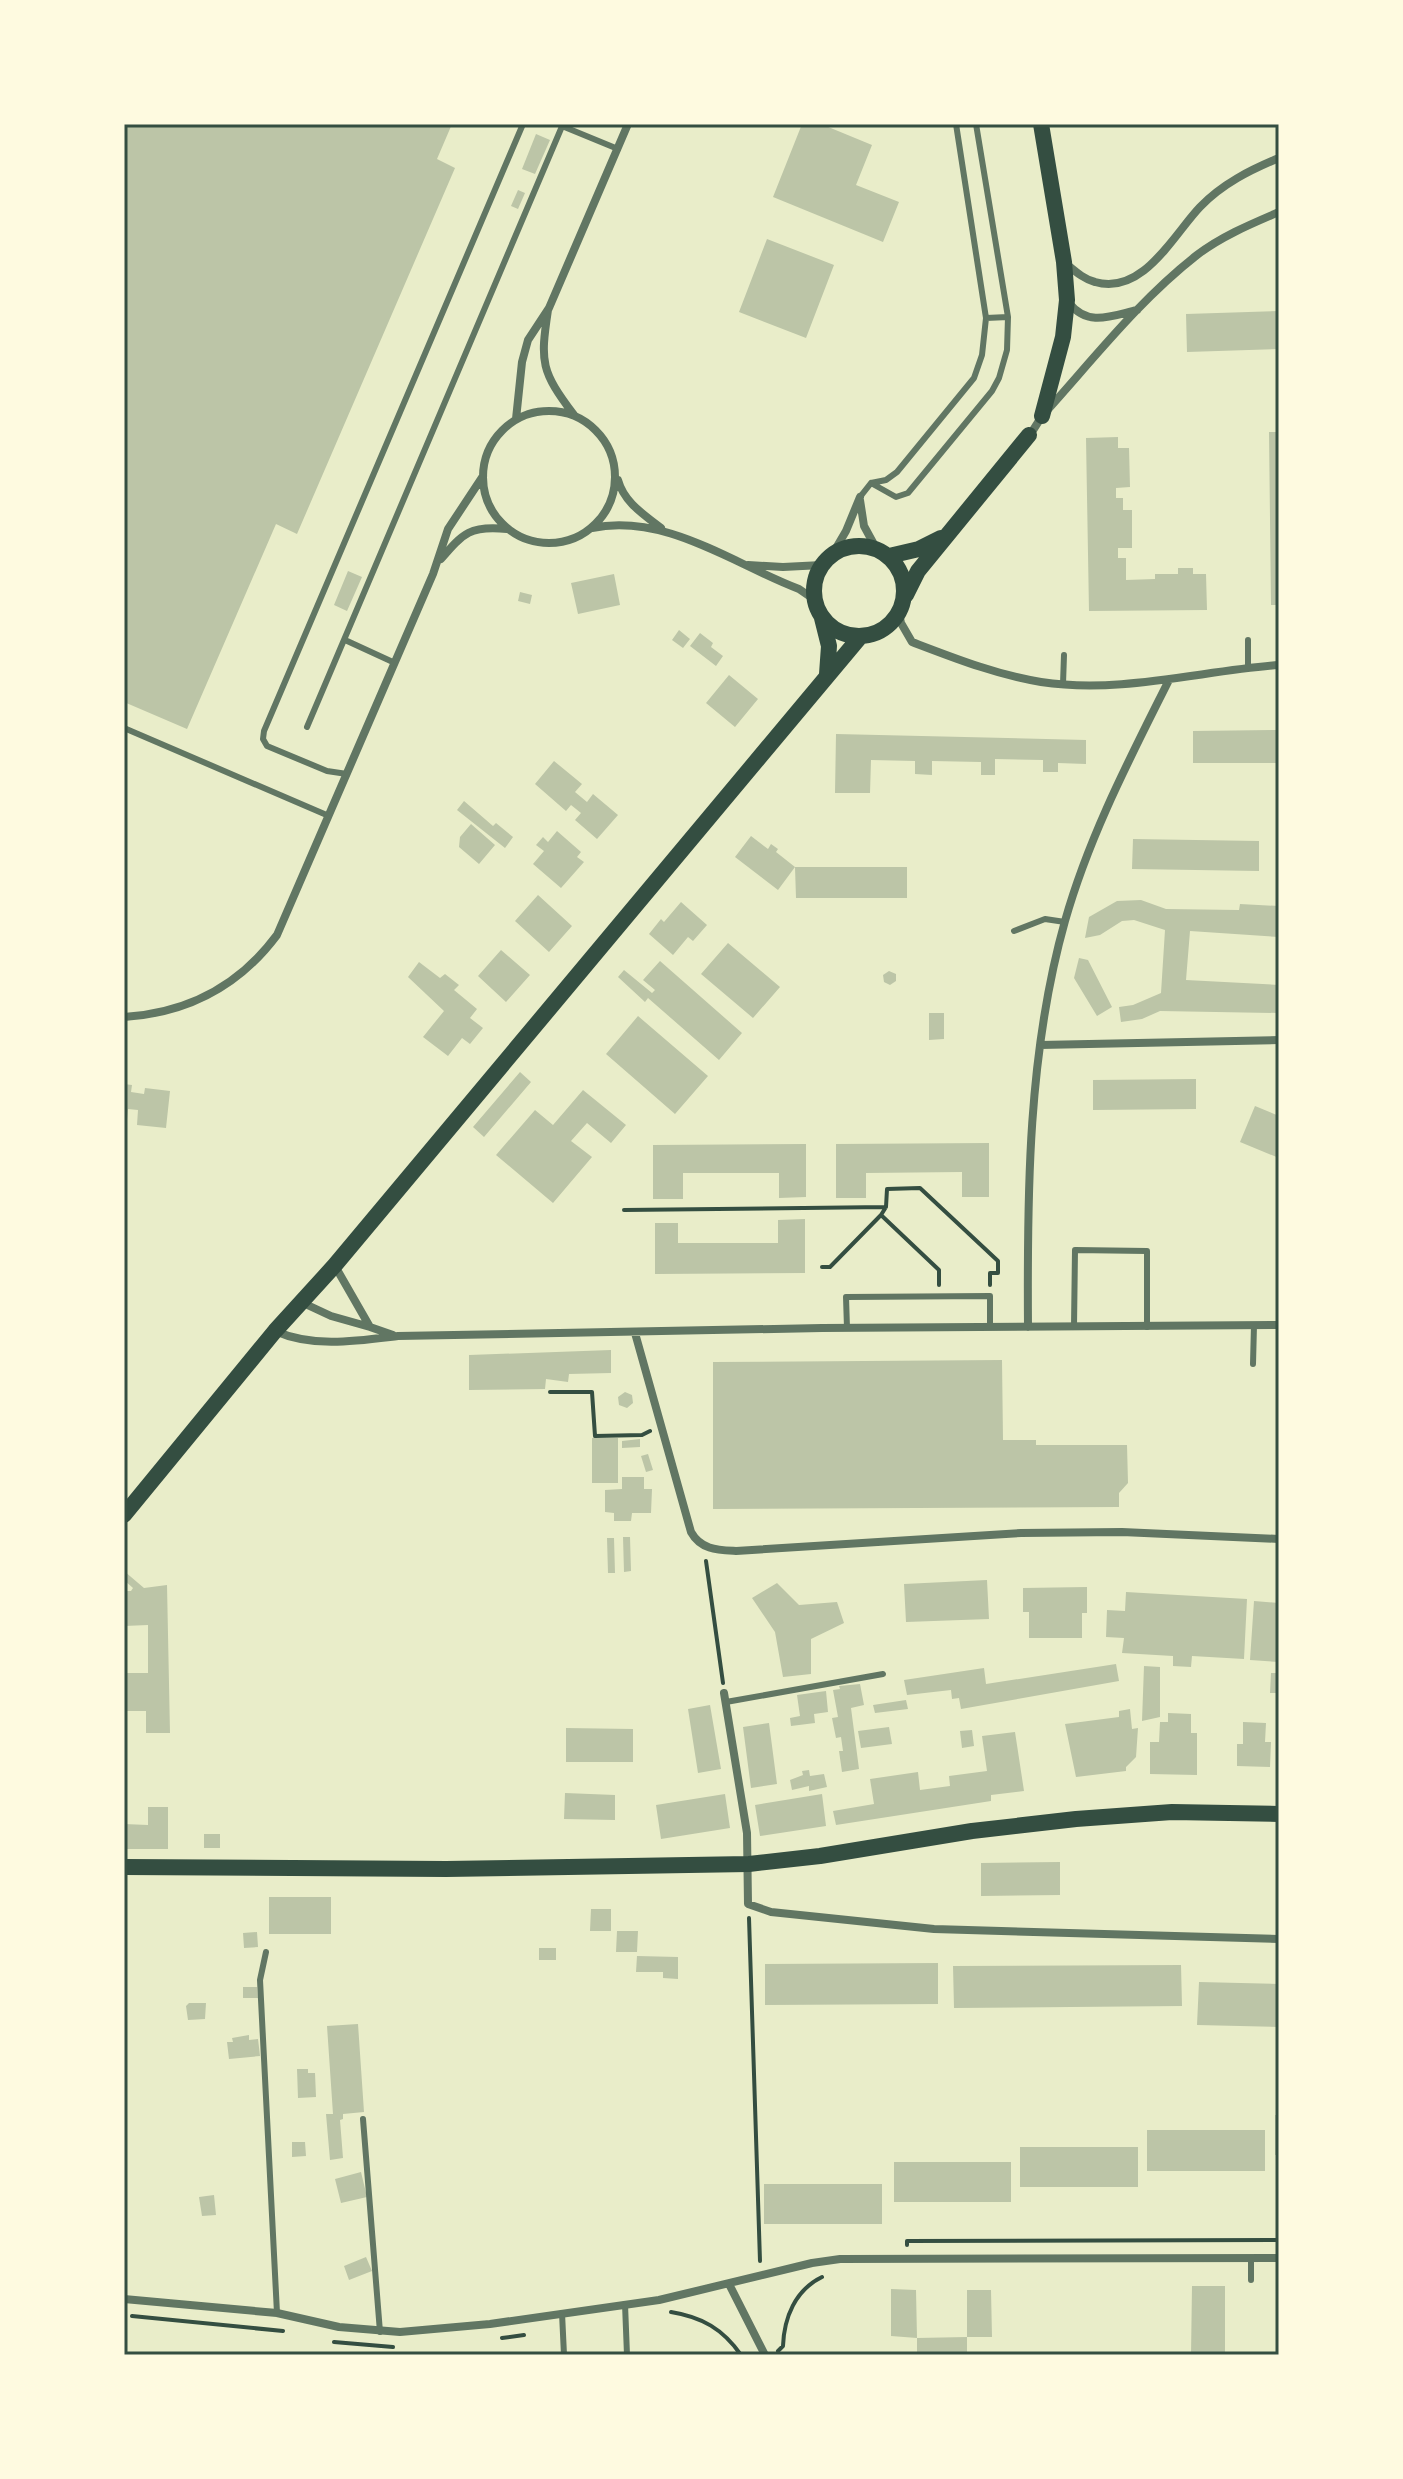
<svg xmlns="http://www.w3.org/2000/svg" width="1403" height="2479" font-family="'Archivo Narrow',sans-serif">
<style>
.building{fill:#bcc5a7}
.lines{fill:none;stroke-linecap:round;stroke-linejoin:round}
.path{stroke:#344e41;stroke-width:4}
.service{stroke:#617663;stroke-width:6}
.minor{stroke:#617663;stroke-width:8}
.secondary{stroke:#344e41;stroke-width:16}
.neatline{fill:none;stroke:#344e41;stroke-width:3}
</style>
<rect width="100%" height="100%" fill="#e9edc9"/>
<path class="building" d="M124 124H452L437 159 455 168 297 534 276 524 187 729 124 702Z
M802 124H821L872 145 856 185 899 202 883 242 773 197Z
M536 134 550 140 535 174 522 169Z
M518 190 525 193 518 209 511 206Z
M767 239 834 265 806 338 739 312Z
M1279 311V349L1187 352 1186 314Z
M1269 432H1279V605H1271Z
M1118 437V448H1129L1130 487 1116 488V498H1123V510H1132V548H1118V558H1126V580L1155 579V574H1178V568H1193V574H1206L1207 610 1089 611 1086 438Z
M348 571 362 577 347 611 334 605Z
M614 574 620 605 578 614 571 583Z
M520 592 532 595 530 604 518 601Z
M679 630 690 639 683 648 672 640Z
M700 633 713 643 711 647 723 656 716 666 690 646Z
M729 675 758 699 735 727 706 703Z
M1279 730V763H1193V731Z
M836 734 1086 740V764L1058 763V772H1043V760L995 759V775H981V762L932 761V775L915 774V761L871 760 870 793H835Z
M554 761 582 784 575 792 587 802 593 794 618 815 597 839 575 820 581 813 571 805 566 811 535 784Z
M464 801 493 826 496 823 513 837 505 848 457 810Z
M471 824 495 845 479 864 459 847 460 837Z
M557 831 581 852 577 857 584 862 561 888 533 864 544 851 536 845 543 837 548 842Z
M751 836 768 849 771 844 778 849 776 852 795 867 778 890 735 857Z
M1133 839 1259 841V871L1132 869Z
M795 867H907V898H796Z
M538 895 572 926 549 952 515 921Z
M1141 900 1166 909 1239 910 1240 904 1279 906V937L1190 931 1186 980 1279 985V1013L1160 1011 1142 1019 1121 1022 1119 1007 1133 1005 1161 993 1165 930 1134 920 1122 921 1100 935 1085 938 1089 917 1117 901Z
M681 902 707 925 693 941 688 937 673 955 649 934 661 919 664 922Z
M728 943 780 987 753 1018 701 974Z
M501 950 530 975 506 1002 478 976Z
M1079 958 1088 960 1112 1007 1097 1016 1074 978Z
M660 961 742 1033 719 1060 648 998 645 1002 618 977 624 970 652 993 655 990 643 980Z
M419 962 440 978 445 974 459 985 454 990 477 1009 470 1018 483 1028 470 1044 462 1038 448 1056 423 1037 444 1011 408 977Z
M889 971 896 974V981L890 985 884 982 883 975Z
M929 1013H944V1039L929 1040Z
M638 1016 708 1076 675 1114 606 1054Z
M520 1072 531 1082 484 1137 473 1127Z
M1196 1079V1109L1093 1110V1080Z
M124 1084 132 1085 131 1092 144 1094 145 1088 170 1091 166 1128 137 1125 138 1110 128 1109 126 1130H124Z
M583 1090 626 1125 611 1143 587 1123 571 1141 592 1157 553 1203 496 1155 535 1110 553 1125Z
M1255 1106 1279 1116V1158L1240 1142Z
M989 1143V1197H962V1172L866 1173V1198H836V1144Z
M806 1144V1197L779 1198V1173H683V1199H653V1145Z
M805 1219V1273L655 1274V1223H678V1243H778V1220Z
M611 1350V1373L569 1374 568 1382 546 1379 545 1389 469 1390V1355Z
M1002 1360 1003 1440H1036V1445H1127L1128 1483 1119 1493V1507L713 1509V1362Z
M625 1392 632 1395 633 1403 627 1408 619 1405 618 1397Z
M592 1438H618V1483H592Z
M640 1439V1447L622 1448V1441Z
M648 1454 653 1470 646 1472 641 1456Z
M622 1477H644V1489H652L651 1513H632L631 1521H614V1513L605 1512V1490L622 1489Z
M623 1537H630L631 1571 624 1572Z
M607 1538H614L615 1573H608Z
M124 1571 144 1588 167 1585 170 1733H146V1711H124V1673H148V1625L124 1626V1591H131L133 1588 124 1580Z
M987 1580 989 1619 906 1622 904 1584Z
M777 1583 799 1605 837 1602 844 1623 811 1639V1674L783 1677 775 1632 752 1598Z
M1087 1587V1613H1082V1638H1029V1612H1023V1588Z
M1126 1592 1247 1599 1244 1659 1192 1656 1191 1667 1173 1666V1656L1122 1653 1124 1638 1106 1637 1107 1610 1125 1611Z
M1254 1601 1279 1603V1662L1250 1660Z
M1116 1664 1119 1681 961 1709 959 1698 952 1699 951 1690 907 1695 904 1680 984 1668 986 1684Z
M1144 1666 1160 1667V1717L1142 1721Z
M1271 1673H1279V1693H1270Z
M860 1684 864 1705 851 1708 859 1769 842 1772 839 1751H843L841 1737 836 1738 832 1718 838 1717 833 1690 840 1689 839 1686Z
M826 1691 828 1712 814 1714 815 1723 791 1726 790 1718 800 1716 797 1695Z
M906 1700 908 1709 875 1713 873 1705Z
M710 1705 721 1769 698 1773 688 1709Z
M1130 1709 1132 1729 1138 1728 1136 1757 1126 1767V1771L1076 1777 1065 1724 1119 1717V1711Z
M1168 1713 1191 1714V1733H1197V1775L1150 1774V1742H1159L1160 1722H1168Z
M1243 1722 1266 1723 1265 1742H1271L1270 1767 1237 1766V1744H1243Z
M769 1723 777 1784 751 1788 743 1727Z
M889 1727 892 1744 861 1748 858 1731Z
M566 1728 633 1729V1762H566Z
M972 1730 974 1746 962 1748 960 1731Z
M1015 1732 1024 1791 991 1795V1801L836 1825 833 1811 874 1804 870 1779 918 1772 920 1790 950 1786 949 1776 987 1771 982 1736Z
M809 1770 810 1776 824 1774 827 1787 809 1791V1786L792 1790 790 1780 803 1775 802 1771Z
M565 1793 615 1795V1820L564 1819Z
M725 1794 730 1828 661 1839 656 1805Z
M822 1794 826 1826 760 1836 755 1805Z
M148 1807H168V1849H124V1824L148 1825Z
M204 1834H220V1848H204Z
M1060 1862V1895L981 1896V1863Z
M269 1897H331V1934H269Z
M591 1909H611V1931H590Z
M617 1931H638L637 1952H616Z
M257 1932 258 1947 244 1948 243 1933Z
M539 1948H556V1960H539Z
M637 1956 678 1957V1979L663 1978V1972H636Z
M938 1963V2004L765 2005V1964Z
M1181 1965 1182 2006 954 2008 953 1966Z
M1199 1982 1279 1984V2027L1197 2025Z
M243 1987H257L258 1998H243Z
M189 2003H206L205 2019 188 2020 186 2006Z
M358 2024 364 2112 343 2114V2119L340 2120 343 2158 330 2160 326 2114H333L327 2026Z
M249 2035V2040L258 2039 260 2056 229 2059 227 2042H233L232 2038Z
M297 2069H308V2073H315L316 2097 298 2098Z
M1275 2115H1279V2155H1275Z
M1147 2130H1265V2171H1147Z
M292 2142H305L306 2156 292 2157Z
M1020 2147H1138V2187H1020Z
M894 2162H1011V2202H894Z
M361 2172 367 2197 341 2203 335 2179Z
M764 2184H882V2224H764Z
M214 2195 216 2215 202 2216 199 2197Z
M366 2257 372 2271 349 2280 344 2266Z
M1192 2286H1225V2355H1191Z
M891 2289 916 2290 917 2338 891 2336Z
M967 2290H991L992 2337H967Z
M967 2337V2355H917V2338Z"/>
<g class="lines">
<path class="path" d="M624 1210 886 1207
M881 1215 886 1207 887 1189 920 1188 998 1261V1273H990V1285
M822 1267H830L881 1215 939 1270V1285
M550 1392H592L595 1436 642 1435 650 1431
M706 1561 723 1683
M749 1918 760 2261
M907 2245V2241L1279 2240
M671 2312C702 2317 723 2329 741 2355
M132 2316 283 2331
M502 2338 524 2335
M334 2342 393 2347
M778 2351 783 2346C784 2318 795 2290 822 2277"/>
<path class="service" d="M562 126 618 149
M986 318 1008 317
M871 483 896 497 908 493 992 391 999 378 1007 350 1008 317 976 124
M860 497 871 483 886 480 897 472 974 378 982 355 986 318 956 124
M345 640 395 663
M1248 667V640
M1063 684 1064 655
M307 727 563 124
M124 728 329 816
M347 774 327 771 267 746 263 739 264 731 523 124
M1014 931 1045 919 1065 922
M1074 1327 1075 1250 1147 1251V1327
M847 1328 846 1297 990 1296V1326
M1253 1364 1254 1325
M726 1702 883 1674
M266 1952 260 1980 277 2313
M363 2119 380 2332
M1251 2280V2258
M625 2304 627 2355
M562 2313 564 2355"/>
<path class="minor" d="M1064 262C1074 270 1083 279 1095 282 1143 296 1174 234 1200 207 1222 184 1250 170 1279 158
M1069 303C1088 327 1111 316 1137 310
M548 310C540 363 541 371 574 415
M483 477a66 66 0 1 1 132 0a66 66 0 1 1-132 0Z
M516 419 522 362 528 340 549 308 628 124
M1030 435 1042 416C1092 361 1138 301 1197 255 1222 236 1251 224 1279 212
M618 480C624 502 643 514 661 528
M860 500 864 526 876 548
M592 528C666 513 733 564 799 589L815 600
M832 555 846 531 860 497
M441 559C463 533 471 525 507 529
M748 565 783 567 822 565
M899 613 901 623 912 642C954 658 997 675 1041 682 1121 694 1200 671 1279 665
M124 1017C187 1013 239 986 277 935L433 574 448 529 483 476
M1040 1045 1279 1040
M335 1266 370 1327 393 1335
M301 1302 331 1316 370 1327
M1028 1327C1027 1192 1028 1052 1065 921 1089 836 1130 758 1169 680
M275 1331C313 1348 357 1341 398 1336L822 1328 1279 1325
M635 1333 691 1532C701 1550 718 1550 736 1551L1021 1533 1122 1532 1279 1539
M724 1693 747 1833 748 1904 771 1912 934 1929 1279 1939
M729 2284 765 2355
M124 2299 277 2313 339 2327 400 2332 490 2324 659 2300 812 2263 840 2259 1279 2258"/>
<path class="secondary" d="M1041 124 1064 262 1067 300 1063 337 1042 416
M814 591a45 45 0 1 1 90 0a45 45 0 1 1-90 0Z
M889 556 919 549 941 538
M906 595 918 571 1029 435
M822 618 829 646 827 674
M124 1515 275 1331 335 1265 860 637
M124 1867 446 1869 749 1864 820 1856 972 1831 1076 1819 1172 1812 1279 1814"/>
</g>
<rect width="1403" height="2479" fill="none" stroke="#fefae0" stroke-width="252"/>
<rect x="126" y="126" width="1151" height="2227" class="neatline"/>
</svg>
